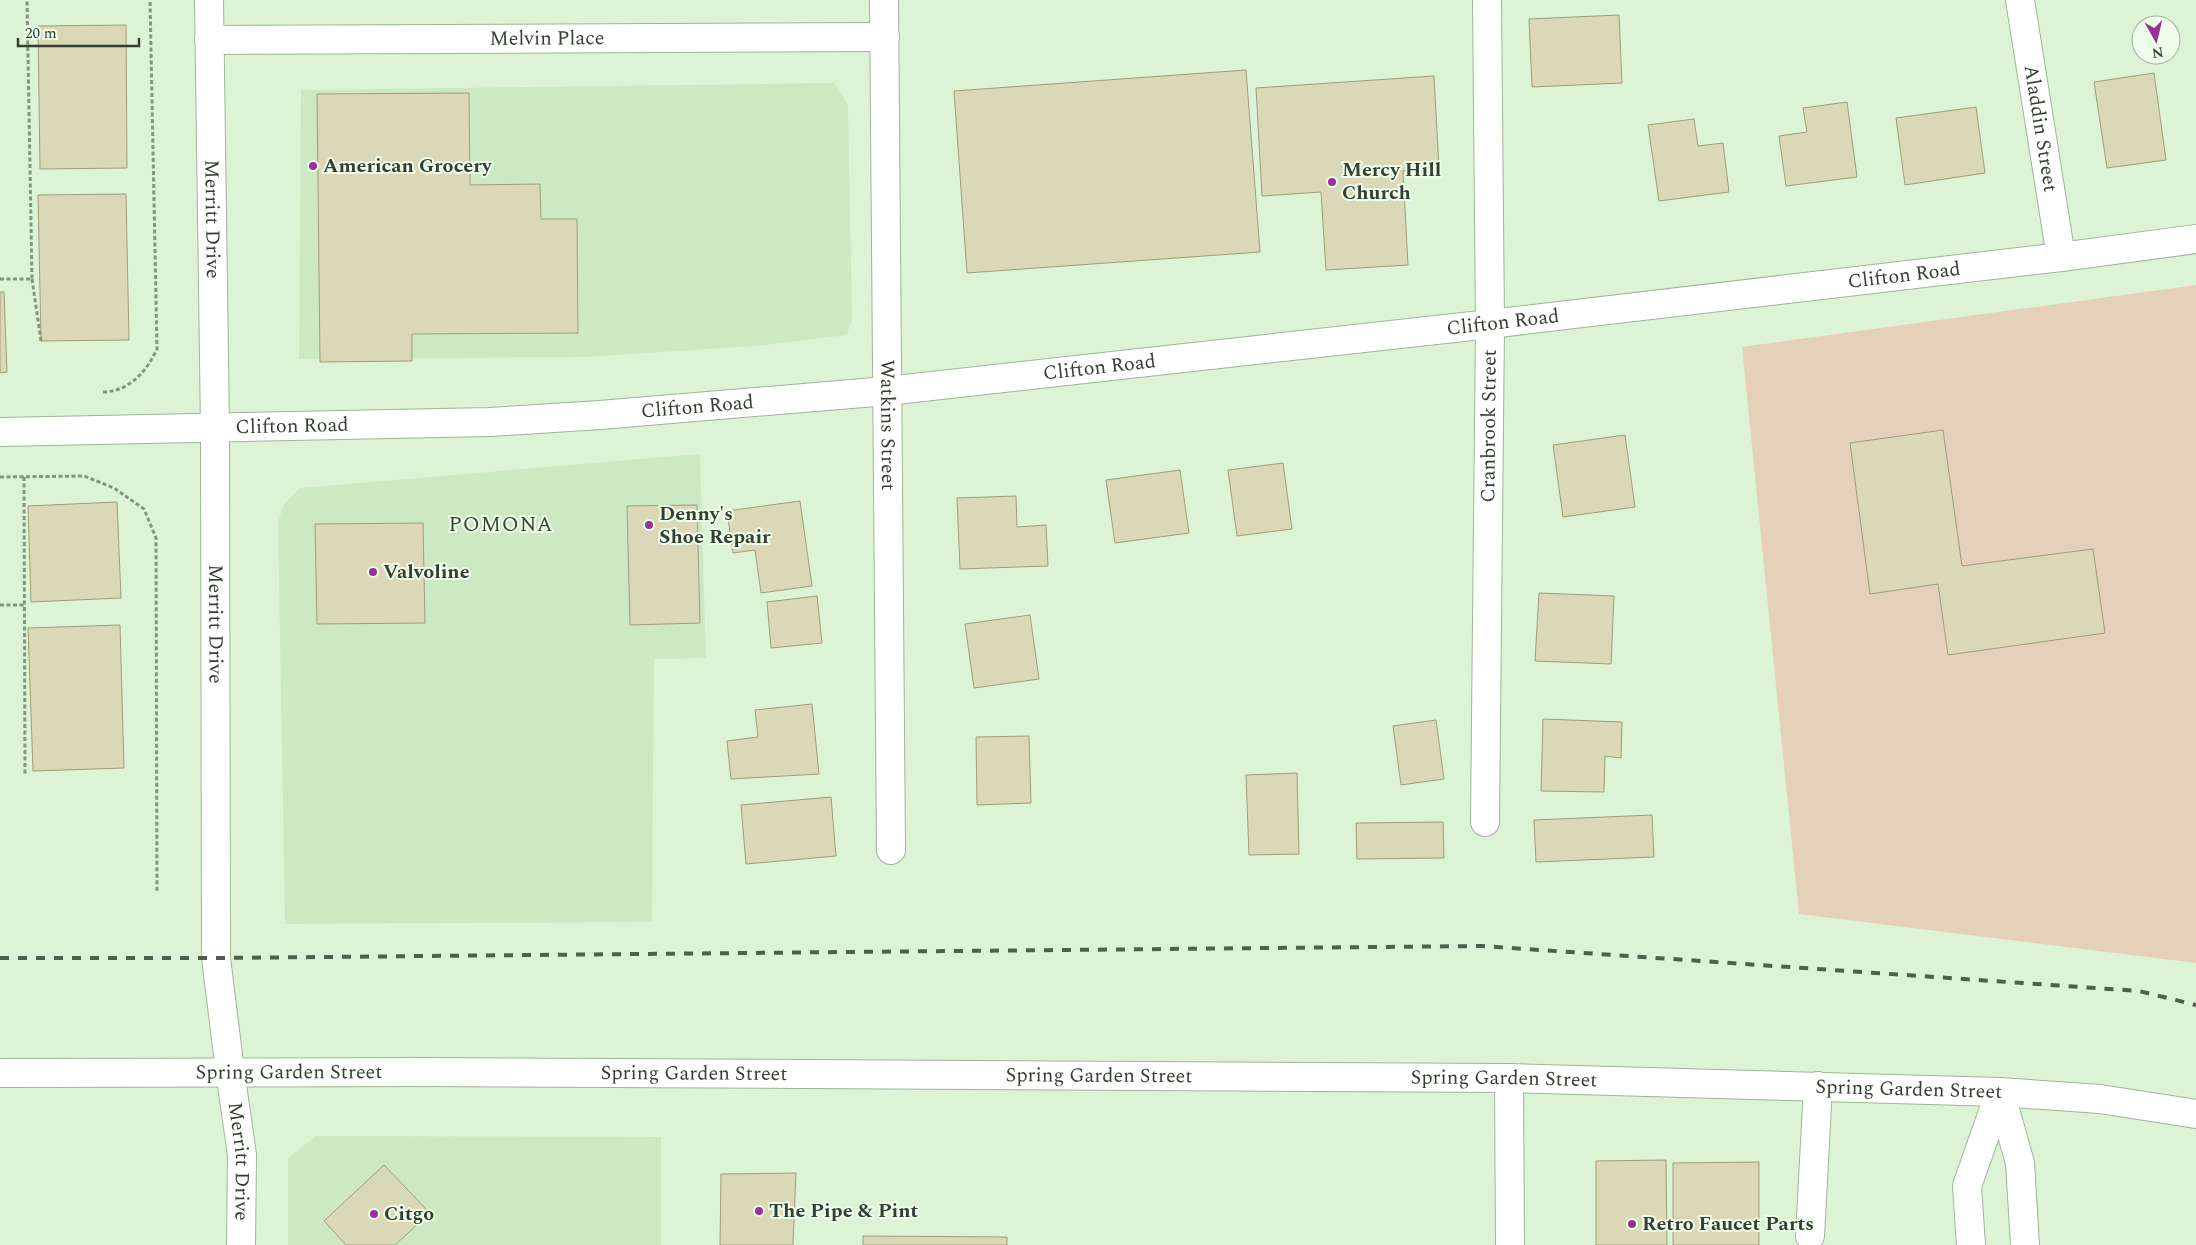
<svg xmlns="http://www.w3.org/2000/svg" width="2196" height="1245" font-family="Spectral,serif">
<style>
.built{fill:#cde9c4}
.green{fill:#e5d1bb}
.building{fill:#dad8b6;stroke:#9f9d7a}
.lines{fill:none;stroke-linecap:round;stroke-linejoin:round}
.minor-casing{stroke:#9fb598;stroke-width:30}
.major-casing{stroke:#9fb598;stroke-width:30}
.highway-casing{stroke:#9fb598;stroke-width:30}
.path{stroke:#84947f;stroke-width:3;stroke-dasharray:4 2.5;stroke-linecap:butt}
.minor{stroke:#fff;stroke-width:28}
.major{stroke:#fff;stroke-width:28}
.highway{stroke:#fff;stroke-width:28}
.rail{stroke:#515d4d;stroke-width:4;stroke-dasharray:9 9;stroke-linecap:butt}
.poi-dot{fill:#963298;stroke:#effeeb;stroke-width:2}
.labels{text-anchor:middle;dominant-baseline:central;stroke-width:4;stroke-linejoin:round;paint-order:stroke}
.street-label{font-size:20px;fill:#353e32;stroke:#effeeb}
.poi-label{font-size:20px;font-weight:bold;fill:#353e32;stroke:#effeeb;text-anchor:start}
.neighbourhood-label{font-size:21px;letter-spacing:1px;fill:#35492f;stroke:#effeeb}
</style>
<rect width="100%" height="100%" fill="#dcf4d5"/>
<path class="built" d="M834 83 848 105 852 318 847 335 755 346 585 357 299 359 301 90Z
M700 454 706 658 654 659 652 922 285 924 278 523 283 505 300 488Z
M316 1136 661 1137V1245H288V1158Z"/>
<path class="green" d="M2196 285V963L1799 914 1742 347Z"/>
<path class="building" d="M1619 15 1622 83 1532 87 1529 19Z
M126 25 127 168 40 169 38 26Z
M1246 70 1260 252 967 273 954 91Z
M2154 73 2166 160 2107 168 2094 82Z
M1434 76 1439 169 1403 171 1408 265 1326 270 1321 192 1262 196 1256 88Z
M469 93 470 185 540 184 541 219H577L578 333 412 334V361L320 362 317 94Z
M1847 102 1857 177 1786 186 1779 136 1807 132 1803 108Z
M1976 107 1985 173 1905 185 1896 118Z
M1694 119 1698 146 1723 143 1729 192 1659 201 1648 125Z
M126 194 129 340 41 341 38 195Z
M0 292H4L7 372 0 373Z
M1943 430 1962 566 2093 549 2105 633 1948 655 1938 584 1870 594 1850 443Z
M1625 435 1635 507 1563 517 1553 445Z
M1283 463 1292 529 1237 536 1228 470Z
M1180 470 1189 533 1115 543 1106 480Z
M1016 496 1017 527 1046 525 1048 566 960 569 957 498Z
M800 501 812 586 761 593 755 550 733 553 727 511Z
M117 502 121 598 31 602 28 506Z
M697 505 700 623 630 625 627 506Z
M423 523 425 623 317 624 315 524Z
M1539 593 1614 596 1611 664 1535 661Z
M817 596 822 643 771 648 767 602Z
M1030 615 1039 679 974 688 965 624Z
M120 625 124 768 33 771 28 628Z
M812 704 819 774 731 779 727 741 758 737 755 710Z
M1543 719 1622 722 1621 758 1605 756 1604 792 1541 791Z
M1436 720 1444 779 1401 785 1393 726Z
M1029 736 1031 803 977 805 976 737Z
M1297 773 1299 854 1249 855 1246 775Z
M831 797 836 856 746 864 741 805Z
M1652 815 1654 857 1536 862 1534 820Z
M1443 822 1444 858 1357 859 1356 823Z
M1666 1160 1667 1245H1596V1161Z
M1759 1162V1245H1673V1163Z
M384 1165 430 1213 395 1245H346L324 1221Z
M796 1173 793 1245H720L721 1174Z
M863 1236 1007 1237V1245H863Z"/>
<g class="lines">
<defs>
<g id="minor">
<path id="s1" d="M884 0 891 850"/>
<path id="s2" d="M2020 0 2061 257"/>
<path id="s3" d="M209 40 885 37"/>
<path id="s4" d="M0 432 490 422 600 415 887 391 1490 324 2061 257 2196 239"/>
<path id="s5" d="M1485 822 1490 324 1487 0"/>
<path id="s6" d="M230 1071 242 1155 241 1245"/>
<path d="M1509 1078 1510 1245"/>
<path d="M1810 1236 1818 1086"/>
</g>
<g id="major">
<path id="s7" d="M209 0 215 429 216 958 230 1071"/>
<path id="s8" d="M0 1073 426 1072 1509 1078 2000 1092 2100 1099 2196 1114"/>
</g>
<path id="highway" d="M2000 1092 2020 1163 2025 1245
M1971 1245 1967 1186 2000 1092"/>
</defs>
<use href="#minor" class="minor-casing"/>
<use href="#major" class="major-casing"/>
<use href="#highway" class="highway-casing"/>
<path class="path" d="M0 279H32L27 0
M32 279 41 341
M103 392C130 391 146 372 157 349L150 0
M0 477 84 476 114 488 144 509 156 538 157 893
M24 477 25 774
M0 605H24"/>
<use href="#minor" class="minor"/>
<use href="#major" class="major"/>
<use href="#highway" class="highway"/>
<path class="rail" d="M0 958H216L1482 946 2139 991 2196 1005"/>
</g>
<g class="poi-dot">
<circle cx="313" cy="166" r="5"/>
<circle cx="1332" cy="182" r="5"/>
<circle cx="649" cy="525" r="5"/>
<circle cx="373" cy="572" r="5"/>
<circle cx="759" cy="1211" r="5"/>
<circle cx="374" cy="1214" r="5"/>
<circle cx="1632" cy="1224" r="5"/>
</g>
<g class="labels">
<g class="street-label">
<text stroke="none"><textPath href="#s3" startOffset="338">Melvin Place</textPath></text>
<text stroke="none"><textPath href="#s2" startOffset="130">Aladdin Street</textPath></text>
<text stroke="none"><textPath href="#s7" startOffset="219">Merritt Drive</textPath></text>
<text stroke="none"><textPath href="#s4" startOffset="1912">Clifton Road</textPath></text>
<text stroke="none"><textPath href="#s4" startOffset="1508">Clifton Road</textPath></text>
<text stroke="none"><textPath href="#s4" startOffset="1102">Clifton Road</textPath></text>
<text stroke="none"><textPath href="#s4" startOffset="698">Clifton Road</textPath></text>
<text stroke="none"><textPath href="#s1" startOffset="425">Watkins Street</textPath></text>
<text stroke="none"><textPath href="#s5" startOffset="396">Cranbrook Street</textPath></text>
<text stroke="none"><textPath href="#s4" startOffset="292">Clifton Road</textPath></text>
<text stroke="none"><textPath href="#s7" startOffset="624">Merritt Drive</textPath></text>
<text stroke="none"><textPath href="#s8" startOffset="289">Spring Garden Street</textPath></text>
<text stroke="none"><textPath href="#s8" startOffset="694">Spring Garden Street</textPath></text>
<text stroke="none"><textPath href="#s8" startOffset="1099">Spring Garden Street</textPath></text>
<text stroke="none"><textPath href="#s8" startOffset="1504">Spring Garden Street</textPath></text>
<text stroke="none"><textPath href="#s8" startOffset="1909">Spring Garden Street</textPath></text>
<text stroke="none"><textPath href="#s6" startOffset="91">Merritt Drive</textPath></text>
</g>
<g class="poi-label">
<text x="323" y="166">American Grocery</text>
<text x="1342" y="170">Mercy Hill<tspan x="1342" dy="23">Church</tspan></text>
<text x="659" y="514">Denny's<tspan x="659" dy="23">Shoe Repair</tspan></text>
<text x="383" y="572">Valvoline</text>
<text x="769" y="1211">The Pipe &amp; Pint</text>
<text x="384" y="1214">Citgo</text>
<text x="1642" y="1224">Retro Faucet Parts</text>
</g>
<g class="neighbourhood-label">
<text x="501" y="525">POMONA</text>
</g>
</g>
<g transform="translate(2156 40) rotate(172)"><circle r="24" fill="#effeeb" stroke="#a5b1a1"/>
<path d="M0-4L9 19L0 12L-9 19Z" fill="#963298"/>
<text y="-8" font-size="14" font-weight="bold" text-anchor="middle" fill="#353e32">N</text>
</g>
<path d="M18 38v8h121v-8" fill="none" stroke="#353e32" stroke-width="2.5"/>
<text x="25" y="38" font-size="15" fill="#353e32" stroke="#effeeb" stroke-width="4" paint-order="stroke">20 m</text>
</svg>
